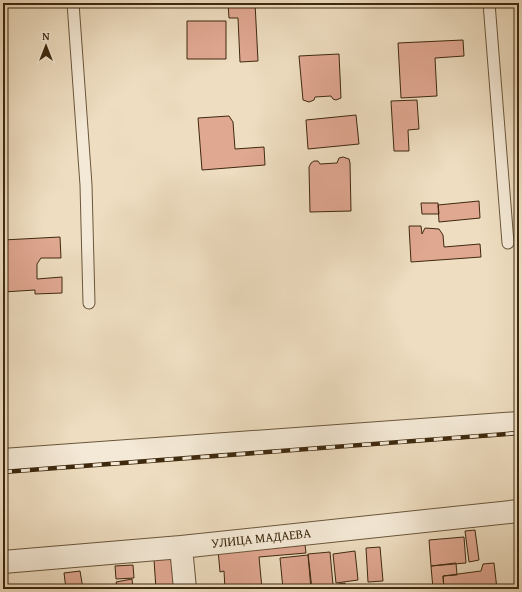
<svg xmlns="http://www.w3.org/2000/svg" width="522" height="592" font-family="'Gentium Book Plus',serif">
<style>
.building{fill:#e0a791;stroke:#3e290e}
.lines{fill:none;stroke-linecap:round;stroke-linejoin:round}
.service-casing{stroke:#6a563a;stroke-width:13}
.minor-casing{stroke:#6a563a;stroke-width:24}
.service{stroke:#f4e9d6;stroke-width:11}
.minor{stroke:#f4e9d6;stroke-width:22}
.rail-casing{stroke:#3e290e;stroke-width:4.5}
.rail{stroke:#f4e9d6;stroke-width:3;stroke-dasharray:9;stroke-linecap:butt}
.labels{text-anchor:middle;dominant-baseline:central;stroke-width:3.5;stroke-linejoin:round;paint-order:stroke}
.street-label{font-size:13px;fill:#3e290e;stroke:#f4e9d6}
</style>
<rect width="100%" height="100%" fill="#eeddc0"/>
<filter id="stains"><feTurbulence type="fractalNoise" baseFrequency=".005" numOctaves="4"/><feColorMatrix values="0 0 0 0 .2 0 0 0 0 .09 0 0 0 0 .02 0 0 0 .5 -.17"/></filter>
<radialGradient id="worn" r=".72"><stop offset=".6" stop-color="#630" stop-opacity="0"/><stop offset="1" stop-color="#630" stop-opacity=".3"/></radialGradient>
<path class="building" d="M186 3H217V5L186 6Z
M255 3 258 61 240 62 238 18H229L228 4Z
M187 21H226V59H187Z
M3 27H5L6 73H3Z
M463 40 464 56 435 58 437 96 401 98 398 43Z
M339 54 341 98 336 100 333 99 331 96 315 97 314 100 309 102 303 100 299 56Z
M417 100 419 129 408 130 409 151H394L391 101Z
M356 115 359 144 308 149 306 120Z
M229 116 233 122 235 149 264 147 265 165 202 170 198 118Z
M343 157 349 159 350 163 351 211 310 212 309 167 311 163 314 161H318L320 164 337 163 339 158Z
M479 201 480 218 439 222 438 205Z
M421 203H438L439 214H422Z
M409 226H421L422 234 425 228 439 229 443 235 444 247 480 244 481 257 411 262Z
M60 237 61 258H41L37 264V279L62 277V293L35 294V290L3 292V240Z
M475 530 479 560 469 562 465 531Z
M464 537 466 563 431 566 429 540Z
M305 545 306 553 259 557 262 589H225L224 571 220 572 218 550H256Z
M380 547 383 581 368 582 366 548Z
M355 551 358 580 336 583 333 554Z
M330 552 333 585 345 583 346 589H312L308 554Z
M308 555 311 589H283L280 558Z
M171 559 174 589H156L154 560Z
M456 563 457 575 443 576 444 589H433L431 566Z
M494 563 497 589H444L443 576 481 571 483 564Z
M133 565 134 578 116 579 115 566Z
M80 571 83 589H66L64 573Z
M132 579 133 589H118L116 582Z
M400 587V589H386V588Z"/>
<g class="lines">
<defs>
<path id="service" d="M73 3 86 185 89 303
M489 3 508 243"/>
<path id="minor" d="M3 460 519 423
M181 547 185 589
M3 562 181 547 519 511"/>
</defs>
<use href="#service" class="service-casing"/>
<use href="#minor" class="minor-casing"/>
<use href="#service" class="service"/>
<use href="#minor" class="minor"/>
<defs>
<path id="rail" d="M3 472 519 433"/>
</defs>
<use href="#rail" class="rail-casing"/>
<use href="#rail" class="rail"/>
</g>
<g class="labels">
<g class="street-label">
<text transform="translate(261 538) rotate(-6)">УЛИЦА МАДАЕВА</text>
</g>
</g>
<rect width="522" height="592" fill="none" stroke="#eeddc0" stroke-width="16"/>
<rect x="4" y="4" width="514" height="584" fill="none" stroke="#3e290e" stroke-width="2"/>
<rect x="8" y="8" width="506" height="576" fill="none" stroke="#3e290e"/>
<g transform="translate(46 46)" stroke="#f4e9d6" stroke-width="3" paint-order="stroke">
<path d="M0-3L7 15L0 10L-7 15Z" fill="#3e290e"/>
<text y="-6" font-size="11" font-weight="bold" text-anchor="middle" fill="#3e290e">N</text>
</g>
<rect width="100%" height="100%" filter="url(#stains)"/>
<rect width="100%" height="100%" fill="url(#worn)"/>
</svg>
